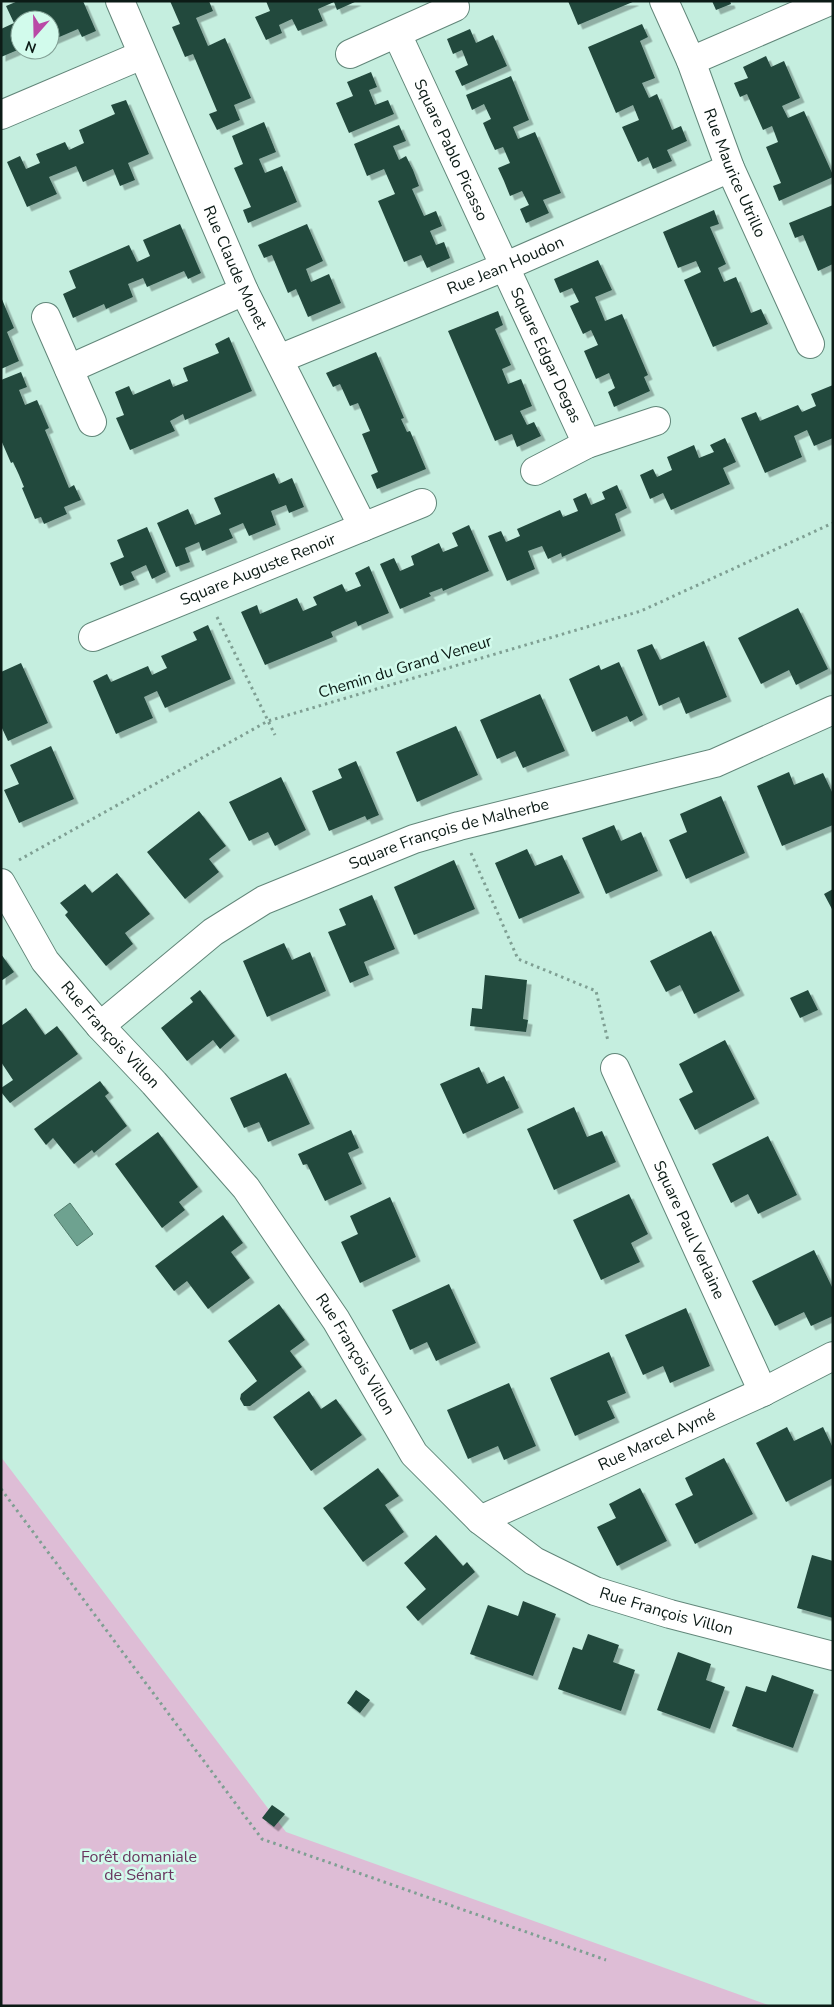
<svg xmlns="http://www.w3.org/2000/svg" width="834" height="2007" font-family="'Nunito Sans',sans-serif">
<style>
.green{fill:#debdd6}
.water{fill:#6ea290;stroke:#517a6b}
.building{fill:#24483d;filter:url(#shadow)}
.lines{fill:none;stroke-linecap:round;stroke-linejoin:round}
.street-casing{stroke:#618679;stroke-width:30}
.path{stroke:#7f9f93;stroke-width:3;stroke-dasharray:2.5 4;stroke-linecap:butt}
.street{stroke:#fff;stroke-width:28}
.labels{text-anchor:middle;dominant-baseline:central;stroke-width:5;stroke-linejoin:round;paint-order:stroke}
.street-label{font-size:16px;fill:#0c1b16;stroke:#d2fbec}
.park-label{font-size:16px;fill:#69365f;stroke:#d2fbec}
</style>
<defs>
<filter id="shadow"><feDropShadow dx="4.5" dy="4.5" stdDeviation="0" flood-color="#0004"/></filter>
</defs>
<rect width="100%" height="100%" fill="#c5eedf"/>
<path class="green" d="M1 1457 286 1832 771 2006H1Z"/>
<path class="water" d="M70 1203 93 1234 77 1246 54 1215Z"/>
<path class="building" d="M18 1H83L96 31 82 37 78 29 50 41V20H20V49L1 57V29L14 23 6 6Z
M170 1H209L213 11 196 18 208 46 225 38 251 98 234 105 240 120 217 130 209 114 217 111 193 54 185 57 179 43 172 27 180 24Z
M266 1H357L337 10 334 2 318 9 323 21 298 31 292 19 279 25 282 33 266 40 255 17 270 11Z
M568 1H635L578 25Z
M712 1H730L731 4 716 10Z
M642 24 648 37 640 41 655 78 642 83 649 98 657 94 672 130 681 126 687 141 667 150 672 161 653 169 648 157 638 162 622 127 639 120 633 105 616 113 588 47Z
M470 29 476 43 493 35 507 66 462 86 455 71 468 65 462 50 453 54 447 39Z
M766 56 771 67 784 61 800 98 782 106 788 118 804 111 833 175V177L779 201 773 186 781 183 766 147 778 142 772 126 763 130 747 94 740 97 734 83 748 78 743 67Z
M371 72 377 87 369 90 375 105 388 100 394 114 349 133 336 103 353 96 347 82Z
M511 76 529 120 513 127 518 139 535 132 561 193 543 200 549 213 526 223 520 209 529 205 522 191 510 196 504 181 498 168 510 163 503 147 495 150 489 137 483 123 491 119 484 104 472 110 466 95Z
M126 100 149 154 128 163 135 180 120 186 113 169 83 182 76 166 49 177 57 194 27 207 7 162 20 156 26 169 40 163 36 154 65 142 69 150 84 143 79 130 115 114 111 105Z
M264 122 276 152 259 159 265 173 282 166 297 202 248 223 243 210 251 207 234 168 243 164 232 136Z
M399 125 406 141 393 146 399 160 406 156 413 170 419 186 412 189 424 216 436 211 442 226 430 231 436 245 444 242 450 258 427 268 421 255 404 262 378 201 395 194 384 169 367 176 354 144Z
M833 205V264L818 271 803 235 795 238 789 223Z
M714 210 719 224 710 227 726 264 718 268 724 282 736 277 751 313 761 309 768 324 713 347 684 280 701 272 696 261 678 268 663 232Z
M180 224 201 273 188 279 184 271 147 287 143 278 128 284 133 297 106 309 104 304 73 318 63 294 76 288 69 271 129 245 137 262 150 256 143 240Z
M307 224 323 261 306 269 311 282 329 274 341 303 308 317 296 289 288 293 272 255 264 258 258 245Z
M598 260 612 290 595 297 605 321 622 314 648 375 644 377 650 391 614 407 608 392 615 388 609 373 596 379 584 351 598 345 591 330 583 334 570 306 579 302 572 288 560 293 554 279Z
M1 297 14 328 7 332 19 361 1 369Z
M498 311 503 325 495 329 511 365 502 369 508 384 521 379 532 406 520 411 527 425 534 422 541 436 517 447 512 434 495 441 448 331Z
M229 337 252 391 185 420 183 414 170 421 175 431 130 450 116 418 124 415 115 392 129 386 133 395 170 379 173 387 188 381 183 368 219 353 215 344Z
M376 352 404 418 401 419 407 432 410 431 426 469 377 489 371 475 378 472 362 434 370 431 358 403 350 406 340 384 333 387 326 373Z
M21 372 27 387 19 390 25 405 37 400 49 428 45 430 69 488 74 485 81 500 64 507 67 514 44 524 41 517 35 519 22 488 24 487 19 475 13 462 11 463 1 440V380Z
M833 385V438L814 446 807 430 794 436 802 457 765 473 741 418 756 412 760 421 798 405 802 412 816 406 811 394Z
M725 438 736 462 723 468 730 484 671 510 663 493 650 499 640 475 653 469 657 477 672 470 667 457 694 445 699 458 714 452 710 445Z
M274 473 279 484 292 478 304 507 289 513 286 505 271 511 276 525 249 536 243 523 229 529 233 538 202 551 199 542 185 548 190 562 176 567 157 523 188 509 195 525 221 514 214 498Z
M617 485 627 508 615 514 621 531 562 557 561 553 548 559 542 546 528 551 535 569 507 581 488 536 501 531 506 542 520 536 517 529 560 510 563 517 578 511 573 499 586 493 591 505 605 499 602 492Z
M469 525 489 571 443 591 442 588 429 593 431 596 400 609 380 564 394 558 400 571 414 565 411 556 439 543 443 552 458 546 452 533Z
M147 527 166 572 152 579 146 565 131 572 135 580 120 586 110 563 124 557 117 540Z
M369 566 389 613 358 626 356 621 331 632 333 637 265 665 241 612 257 605 260 614 297 598 303 611 317 605 313 597 342 584 346 592 361 586 355 573Z
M798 608 828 669 796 685 789 670 761 684 738 638Z
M208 625 231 679 165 708 157 691 144 697 153 718 116 734 93 681 107 674 111 682 148 666 152 675 167 668 161 656 197 640 193 632Z
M704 641 727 697 686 714 679 697 659 706 637 650 652 644 660 660Z
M619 662 643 715 630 722 627 716 592 732 569 679 599 665 601 670Z
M21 663 48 723 8 741 1 726V672Z
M540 694 565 751 523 768 515 751 497 759 480 720Z
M456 726 478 775 417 802 396 752Z
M51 746 74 799 19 823 4 790 19 784 10 765Z
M356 761 379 815 367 820 365 816 329 831 312 791 342 778 338 769Z
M789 772 794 785 823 773 833 794V825L782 846 757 786Z
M281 777 306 830 275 846 268 832 249 841 229 802Z
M721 796 745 853 686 879 669 840 687 832 680 814Z
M199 811 226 846 209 859 219 872 185 899 147 852Z
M614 825 621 841 641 832 658 871 606 894 582 838Z
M527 849 535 866 562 855 580 893 519 919 495 863Z
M454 860 475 909 414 935 394 887Z
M117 873 150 914 125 933 133 944 106 966 65 915 68 912 60 903 85 884 92 893Z
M833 889V911L824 894Z
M372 895 395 949 364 962 369 975 350 983 328 932 346 925 339 909Z
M711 931 740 991 694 1014 680 985 666 992 650 961Z
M284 943 292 960 310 952 326 991 267 1017 243 961Z
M1 954 14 972 1 981Z
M485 975 527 980 523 1019 528 1020 526 1032 470 1026 472 1008 482 1009Z
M200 990 235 1036 220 1049 213 1040 187 1061 161 1028 193 1002 190 998Z
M808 990 818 1010 800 1018 790 998Z
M26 1008 45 1035 57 1026 78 1054 10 1103 1 1092V1088L13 1080 1 1062V1026Z
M725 1040 755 1099 695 1130 679 1099 693 1092 679 1064Z
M479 1067 487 1084 504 1076 519 1108 463 1134 440 1084Z
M286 1073 310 1124 268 1142 259 1122 244 1128 230 1098Z
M100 1081 109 1093 105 1096 127 1126 94 1153 92 1150 74 1164 53 1138 46 1145 34 1129Z
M574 1107 587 1137 602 1131 616 1162 554 1190 527 1129Z
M351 1130 359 1148 348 1153 362 1184 325 1201 307 1164 303 1165 298 1154Z
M158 1132 198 1187 179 1202 185 1210 162 1228 115 1164Z
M768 1136 797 1195 758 1214 748 1194 731 1203 712 1164Z
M629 1194 648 1234 631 1243 640 1262 601 1280 573 1220Z
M390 1197 416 1257 360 1283 341 1242 358 1234 350 1216Z
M223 1215 243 1243 231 1252 250 1278 208 1309 187 1281 174 1291 155 1266Z
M814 1250 833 1289V1316L811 1326 804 1312 775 1326 752 1281Z
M449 1284 476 1343 436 1361 427 1342 410 1350 392 1310Z
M279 1304 305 1340 290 1351 302 1367 250 1406H244L240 1399 241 1394 257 1381 228 1341Z
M686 1308 710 1366 670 1383 663 1366 643 1375 625 1335Z
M609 1352 626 1393 607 1401 615 1418 575 1436 550 1378Z
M509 1383 536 1446 504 1460 498 1446 468 1459 447 1410Z
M309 1391 321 1409 336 1399 362 1435 311 1471 273 1417Z
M787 1427 794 1441 823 1427 833 1448V1478L786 1502 756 1443Z
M724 1458 753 1514 695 1544 675 1504 693 1495 685 1478Z
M378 1468 399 1496 385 1505 404 1532 363 1562 323 1508Z
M640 1488 667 1541 617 1566 597 1527 616 1518 609 1504Z
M436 1535 463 1566 467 1562 475 1572 418 1621 406 1607 426 1589 404 1563Z
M812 1555 833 1561V1618L797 1608Z
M523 1601 556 1614 533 1676 470 1654 488 1605 518 1616Z
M588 1634 619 1645 613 1662 635 1670 621 1711 558 1689 573 1647 582 1650Z
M678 1652 711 1664 706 1680 725 1687 710 1729 657 1710Z
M772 1675 814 1690 793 1748 732 1726 746 1686 766 1692Z
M356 1690 370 1700 360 1713 347 1703Z
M272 1805 285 1814 274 1827 262 1818Z"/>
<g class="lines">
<defs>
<g id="street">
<path id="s1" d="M120 1 244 291 363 527"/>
<path id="s2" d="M664 1 691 61 730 168 810 344"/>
<path id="s3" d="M397 34 587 444"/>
<path d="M350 54 455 7"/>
<path d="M691 61 830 1"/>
<path d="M1 115 142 55"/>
<path d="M46 317 92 422"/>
<path id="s4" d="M279 359 504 267 730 168"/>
<path d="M69 369 244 291"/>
<path d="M535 471 587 444 656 421"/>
<path id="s5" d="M93 637 422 503"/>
<path id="s6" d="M1 883 45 961 100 1026 154 1083 246 1188 336 1320 414 1454 480 1520 534 1561 595 1591 670 1614 833 1656"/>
<path id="s7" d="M100 1026 213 932 264 900 414 839 459 826 715 763 833 710"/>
<path id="s8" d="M615 1068 763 1392"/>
<path id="s9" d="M480 1520 763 1392 833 1356"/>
</g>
</defs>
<use href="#street" class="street-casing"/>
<path class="path" d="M217 617 275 735
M471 853 518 959 596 991 608 1041
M19 860 268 721 641 611 833 523
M1 1489 262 1839 606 1960"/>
<use href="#street" class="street"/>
</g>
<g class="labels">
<g class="street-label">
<text stroke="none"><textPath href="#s3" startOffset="128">Square Pablo Picasso</textPath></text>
<text stroke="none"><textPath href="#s2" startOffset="186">Rue Maurice Utrillo</textPath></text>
<text stroke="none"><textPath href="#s4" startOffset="245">Rue Jean Houdon</textPath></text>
<text stroke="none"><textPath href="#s1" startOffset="290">Rue Claude Monet</textPath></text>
<text stroke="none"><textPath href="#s3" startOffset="354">Square Edgar Degas</textPath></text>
<text stroke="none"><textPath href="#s5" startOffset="178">Square Auguste Renoir</textPath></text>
<text transform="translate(405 667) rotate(-17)">Chemin du Grand Veneur</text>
<text stroke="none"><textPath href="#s7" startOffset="404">Square François de Malherbe</textPath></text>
<text stroke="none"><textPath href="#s6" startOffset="188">Rue François Villon</textPath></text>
<text stroke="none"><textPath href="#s8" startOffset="178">Square Paul Verlaine</textPath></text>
<text stroke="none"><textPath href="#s6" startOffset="592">Rue François Villon</textPath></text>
<text stroke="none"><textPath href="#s9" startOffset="194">Rue Marcel Aymé</textPath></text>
<text stroke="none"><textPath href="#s6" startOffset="1011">Rue François Villon</textPath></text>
</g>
<g class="park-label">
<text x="139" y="1857">Forêt domaniale<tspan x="139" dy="18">de Sénart</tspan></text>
</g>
</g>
<rect width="834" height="2007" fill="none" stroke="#0c1b16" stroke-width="5"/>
<g transform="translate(35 35) rotate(200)"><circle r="24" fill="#d2fbec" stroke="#83a196"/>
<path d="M0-4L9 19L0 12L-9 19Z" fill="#b949a6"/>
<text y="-8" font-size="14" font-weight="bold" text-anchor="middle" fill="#0c1b16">N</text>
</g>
</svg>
